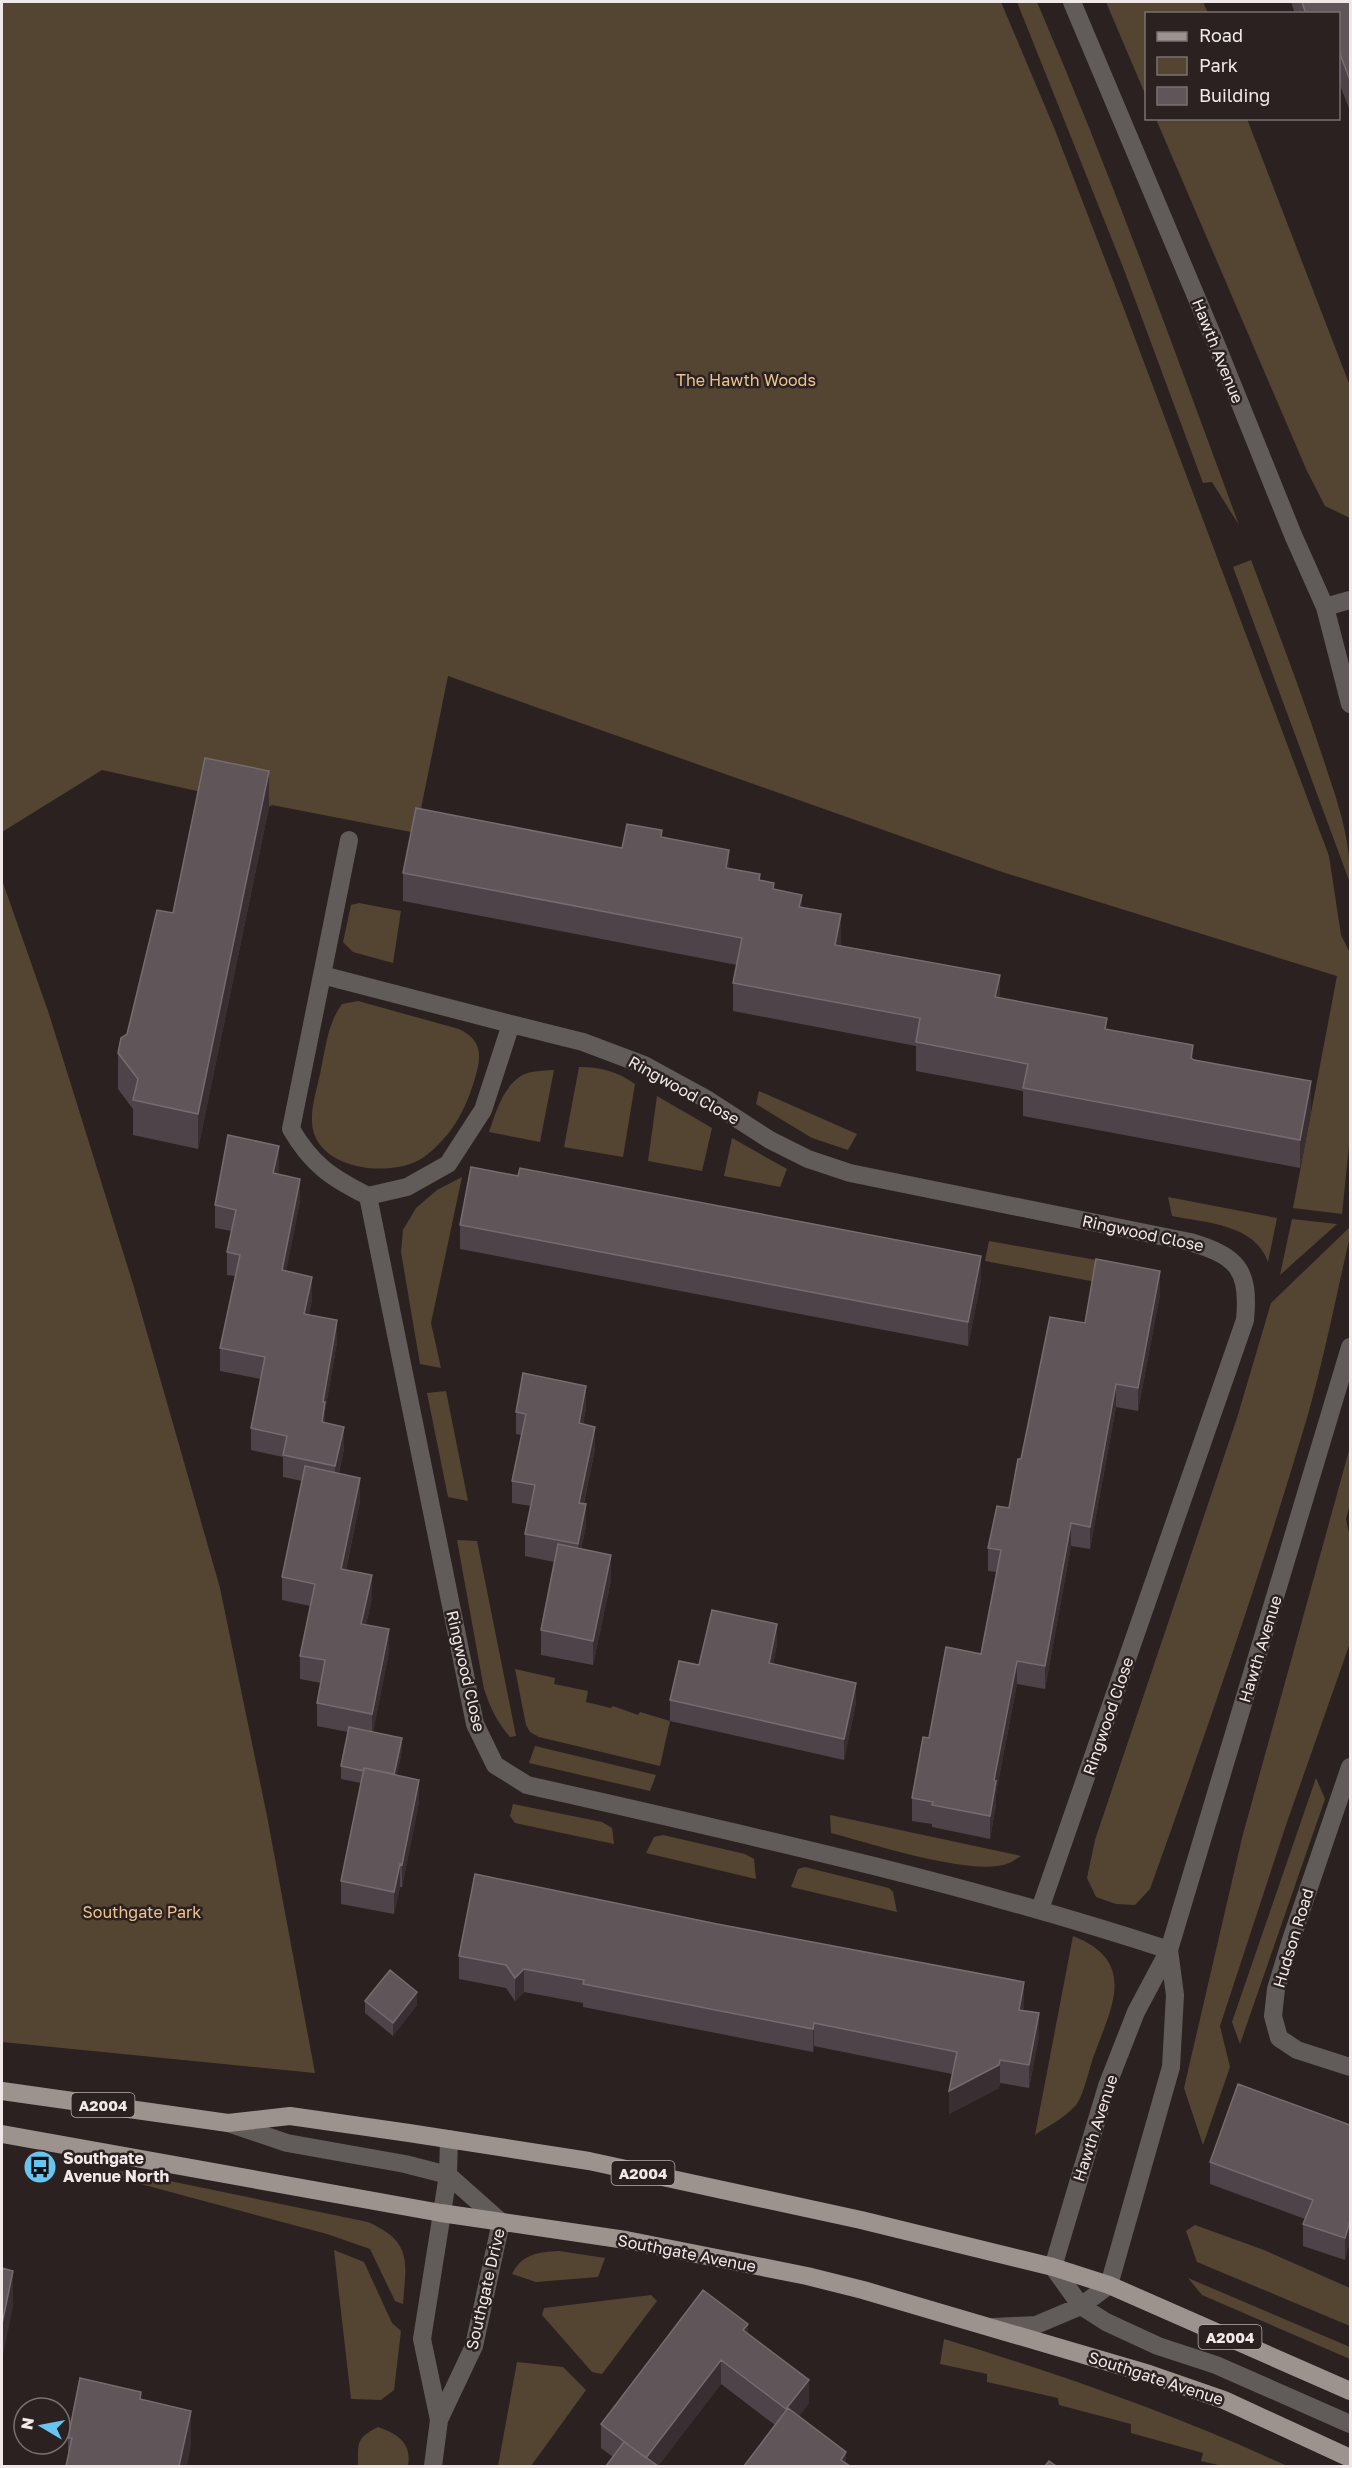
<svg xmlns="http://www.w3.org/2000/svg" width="1352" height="2468" font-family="'Golos Text',sans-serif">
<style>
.green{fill:#534532}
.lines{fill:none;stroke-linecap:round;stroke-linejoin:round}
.minor{stroke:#615c59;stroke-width:18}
.major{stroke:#9d938e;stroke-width:18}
.wall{fill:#4e4348}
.shaded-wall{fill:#392e31}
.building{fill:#605559;stroke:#766c70;stroke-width:1.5}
.labels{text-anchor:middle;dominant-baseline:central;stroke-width:5;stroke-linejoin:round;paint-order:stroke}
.shield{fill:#2c2121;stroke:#b6adad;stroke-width:1.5}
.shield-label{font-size:15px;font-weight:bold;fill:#f1e9e9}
.street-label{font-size:16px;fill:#f1e9e9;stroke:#2c2121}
.park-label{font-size:16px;fill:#ebc58c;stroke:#2c2121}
.poi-label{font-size:16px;font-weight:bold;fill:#f1e9e9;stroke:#2c2121;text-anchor:start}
</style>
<rect width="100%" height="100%" fill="#2c2121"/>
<path class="green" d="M2 2H1001L1055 130 1121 301 1329 856 1341 935 1350 953V1136L1342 1214 1293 1208 1337 976 1002 872 448 676 416 833 272 805 269 807 102 770 2 832Z
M1017 2H1037C1111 174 1174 349 1239 525L1212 482 1203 483 1123 267Z
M1106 2H1203L1208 13 1146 14V96Z
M1156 119H1247L1350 386V518L1325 506 1307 471Z
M1251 560C1276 626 1301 691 1323 758 1337 801 1351 837 1350 883L1233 567Z
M2 880 49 1014 133 1284 220 1588 267 1816 315 2073 2 2042Z
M359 903 401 911 393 963 353 952 343 942 351 905Z
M358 1001 459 1029C482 1040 482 1055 475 1078 466 1110 451 1137 424 1157 393 1179 314 1171 312 1122 311 1105 318 1086 321 1069 326 1046 328 1023 342 1004Z
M579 1067C601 1067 616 1071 635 1084L623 1157 564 1147Z
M554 1070 540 1142 489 1132C495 1114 503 1087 521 1076 530 1070 544 1071 554 1070Z
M759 1091 857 1134 848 1150 812 1138 756 1104Z
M657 1096 712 1128 702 1171 648 1161Z
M732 1138 787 1169 780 1187 724 1176Z
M462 1177 431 1323 441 1368 420 1364 401 1252 403 1230 416 1208 437 1190Z
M1168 1197 1277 1218 1268 1262C1255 1224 1206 1223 1172 1216Z
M1292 1219 1337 1224 1280 1275Z
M1350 1227V1236C1336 1297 1324 1358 1307 1418 1260 1577 1206 1733 1150 1889L1135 1905 1116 1904 1096 1897 1087 1878 1095 1840 1237 1418 1271 1303Z
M989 1241 1147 1269 1144 1291 985 1261Z
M446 1391 468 1501 448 1497 427 1393Z
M1350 1447V1504L1346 1519 1350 1538V1643L1286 1825 1220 2026 1230 2067 1203 2145 1184 2088 1242 1838Z
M457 1540 477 1541 516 1736 510 1737C497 1722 490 1707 484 1689Z
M515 1669 555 1678 554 1684 588 1691 586 1702 611 1708 613 1706 638 1715 640 1712 670 1721 660 1766 539 1737 530 1732 526 1725Z
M535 1746 656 1775 650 1791 529 1763Z
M1316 1778 1325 1799 1240 2044 1232 2022Z
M513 1804 602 1822 612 1828 614 1844 515 1823 510 1816Z
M830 1815 1021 1856C1017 1858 1013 1862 1009 1863 975 1878 870 1843 831 1833Z
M663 1835 745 1854 754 1859 756 1879 646 1853 654 1837Z
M805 1867 889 1888 893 1892 897 1912 791 1887 798 1869Z
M1073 1936C1139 1962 1111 2008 1093 2058 1089 2070 1083 2097 1076 2105 1066 2117 1048 2126 1035 2135Z
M121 2171 368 2222C413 2242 406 2262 403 2304L395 2301 370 2249 327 2234 100 2173Z
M1195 2225 1264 2250 1350 2288V2326L1197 2262 1186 2231Z
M334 2250 364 2262 392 2323 401 2331 394 2390 381 2400 351 2399Z
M559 2251 605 2258 598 2277 536 2282 512 2274C522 2254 538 2252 559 2251Z
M1188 2278 1350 2347V2359L1202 2295Z
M651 2295 657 2301 602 2374 592 2372 542 2315 544 2308Z
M944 2339C1060 2374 1177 2415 1287 2466H1223L1201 2461 1203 2453 1131 2433V2424L1059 2405 1058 2398 987 2382V2374L940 2364Z
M517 2362 563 2367 586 2390 531 2466H498Z
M378 2427C398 2434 412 2443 408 2466H358C358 2443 356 2438 378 2427Z"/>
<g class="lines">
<path class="minor" d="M1072 2 1214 339 1293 535 1325 607 1350 704
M1325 607 1350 600
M349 840 322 975 511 1024
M322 975 291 1129C312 1165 332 1178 368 1196L407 1187 448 1164 483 1110 511 1024 583 1042 644 1065 708 1100 770 1140 808 1159 850 1173 1190 1242C1237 1256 1250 1269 1245 1320L1040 1909
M368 1196 475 1724 495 1765 527 1785C743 1834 958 1881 1169 1950
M1350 1347 1169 1950 1136 2012 1107 2086 1053 2267 1081 2306 1106 2322 1158 2346 1216 2365 1350 2424
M1350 1767 1291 1940 1276 1989 1273 2016 1279 2038 1297 2050 1350 2067
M228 2123 287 2143 405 2164 448 2175 501 2222 474 2346 439 2420
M994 2327 1036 2325 1081 2306 1109 2285 1171 2067 1175 1995 1169 1950
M433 2466 439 2420 422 2339 448 2175 449 2139"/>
<path class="major" d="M2 2091 228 2123 290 2116 409 2133 589 2161 861 2220 1053 2267 1109 2285 1350 2391
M2 2134 441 2213 626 2240 807 2276 863 2290 1149 2374 1224 2400 1350 2458"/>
</g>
<path class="wall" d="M1291 2H1350V111L1338 80V14H1295Z
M269 807 198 1149 133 1135V1109L118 1089V1053L127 1034 173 913Z
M662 837 729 868 760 880 802 908 841 943V946L1000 998 1107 1029 1193 1059 1311 1110 1300 1168 1023 1116V1091L916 1071V1046L733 1011V983L737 965 403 901V873L622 848Z
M279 1168 278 1174 300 1201 286 1271 312 1299 309 1314 337 1342 325 1411V1422L344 1449 339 1473 360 1501 346 1570 372 1598 366 1625 389 1652 373 1732 402 1750 397 1775 419 1802 402 1887H400L394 1914 341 1904V1881L361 1783 341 1779V1766L348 1732 317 1726V1703L321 1683 300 1679V1656L310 1606 282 1600V1577L302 1481 283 1477V1457L251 1450V1428L261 1379 220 1371V1348L235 1276 227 1275V1252L232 1231 215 1228V1205Z
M460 1225 981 1280 968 1346 460 1249Z
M1160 1294 1138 1411 1116 1407 1090 1549 1071 1546 1045 1689 1017 1684 996 1793V1804L990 1839 932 1827V1824L912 1821V1798L929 1738 981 1654 997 1572 988 1571V1548L1009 1508 1021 1459 1085 1323Z
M586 1408 583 1424 595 1449 584 1503 586 1526 581 1549 611 1580 593 1665 541 1655V1630L554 1562 525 1556V1534L531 1506 512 1503V1481L521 1435 516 1434V1412Z
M777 1644 773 1664 856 1703 844 1760 670 1721V1700L699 1665Z
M459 1956 1024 2005 1023 2010 1039 2036 1029 2088 1000 2083 999 2088 949 2114 952 2074 814 2046 813 2052 583 2007V2003L524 1992 515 2001 506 1988 459 1979Z
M365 2001 417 2005 393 2036 365 2013Z
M1350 2125 1345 2260 1303 2246V2224L1305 2219 1210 2184V2162Z
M748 2334 809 2403 799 2416 775 2425 721 2384 658 2466 613 2457 601 2448V2424Z
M141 2399 191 2446 68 2459V2438Z"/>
<path class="shaded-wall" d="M269 771V807L198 1149V1114Z
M729 850V878L726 868Z
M802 895V923L799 907Z
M841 914V943L835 973V945Z
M1000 975V1004L995 997Z
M1193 1045V1073L1191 1058Z
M1311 1081V1110L1300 1168V1140Z
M279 1146V1168L273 1196V1173Z
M300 1179V1201L282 1292V1270Z
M981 1256V1280L968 1346V1322Z
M1160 1271V1294L1138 1411V1388Z
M312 1277V1299L304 1336V1314Z
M337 1320V1342L325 1411V1425L322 1422 323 1402Z
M1116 1384V1407L1090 1549V1527Z
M586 1386V1408L579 1445V1423Z
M344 1427V1449L335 1488V1466Z
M595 1427V1449L579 1525V1503Z
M360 1478V1501L341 1592V1569Z
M586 1504V1526L578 1566V1544Z
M1071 1523V1546L1045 1689V1666Z
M611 1555V1580L593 1665V1641Z
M372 1575V1598L361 1646V1624Z
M777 1624V1644L769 1684V1663Z
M389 1629V1652L372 1737V1714Z
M1017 1661V1684L996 1793V1804L990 1839V1816L994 1780Z
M856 1683V1703L844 1760V1739Z
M402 1738V1750L394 1789V1777Z
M419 1780V1802L402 1887V1865Z
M400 1864V1887L394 1914V1892Z
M524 1969V1992L515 2001V1978Z
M1024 1982V2005L1019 2032V2010Z
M417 1992V2005L393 2036V2023Z
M1039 2013V2036L1029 2088V2065Z
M814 2023V2046L813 2052V2029Z
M1000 2060V2083L999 2088 949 2114V2091Z
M1350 2221V2243L1345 2260V2238Z
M13 2271V2307L2 2360V2324Z
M748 2324V2348L743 2330Z
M721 2360V2384L658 2466 646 2458Z
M809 2380V2403L786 2433V2409Z
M191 2411V2446L187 2466H179Z
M846 2452V2466L841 2460Z"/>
<path class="building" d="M1302 2H1350V80L1338 49V14H1306Z
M205 758 269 771 198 1114 133 1100 138 1079 118 1053 121 1038 127 1034 157 910 173 913Z
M416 808 622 848 627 824 662 830 661 837 729 850 726 868 760 874 759 880 774 883 773 889 802 895 799 907 841 914 835 945 1000 975 995 997 1107 1018 1105 1029 1193 1045 1191 1058 1194 1060 1311 1081 1300 1140 1023 1088 1028 1064 916 1042 920 1018 733 983 742 938 403 873Z
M228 1135 279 1146 273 1173 300 1179 282 1270 312 1277 304 1314 337 1320 323 1402H325L322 1422 344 1427 335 1466 283 1455 287 1436 251 1428 265 1357 220 1348 240 1255 227 1252 236 1210 215 1205Z
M471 1167 518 1176 520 1168 981 1256 968 1322 460 1225Z
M1096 1259 1160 1271 1138 1388 1116 1384 1090 1527 1071 1523 1045 1666 1017 1661 994 1780 996 1781 990 1816 932 1805 933 1802 912 1798 923 1737 929 1738 946 1647 981 1654 1001 1550 988 1548 997 1506 1009 1508 1018 1459H1021L1050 1317 1085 1323Z
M523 1373 586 1386 579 1423 595 1427 579 1503 586 1504 578 1544 525 1534 535 1485 512 1481 526 1414 516 1412Z
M305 1466 360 1478 341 1569 372 1575 361 1624 389 1629 372 1714 317 1703 325 1660 300 1656 315 1584 282 1577Z
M558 1544 611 1555 593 1641 541 1630Z
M712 1610 777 1624 769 1663 856 1683 844 1739 670 1700 679 1661 699 1665Z
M349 1727 402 1738 394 1774 364 1768V1771L341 1766Z
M364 1768 419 1780 402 1865 400 1864 394 1892 341 1881Z
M475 1874 717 1924 1024 1982 1019 2010 1039 2013 1029 2065 1000 2060 999 2065 949 2091 957 2052 814 2023 813 2029 583 1984 584 1980 524 1969 515 1978 506 1965 459 1956Z
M390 1970 417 1992 393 2023 365 2001Z
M1238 2084 1350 2125V2221L1345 2238 1303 2224 1313 2200 1210 2162Z
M2 2268 13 2271 2 2324Z
M703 2290 748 2324 743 2330 809 2380 786 2409 721 2360 646 2458 601 2424Z
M80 2378 141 2392 140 2399 191 2411 179 2466H66L72 2438H68Z
M788 2408 846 2452 841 2460 850 2466H744Z
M624 2442 658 2466H606Z
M1049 2461 1056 2466H1045Z"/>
<defs>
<symbol id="bus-disc" viewBox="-11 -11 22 22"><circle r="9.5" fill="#68c4f0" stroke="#2c2121"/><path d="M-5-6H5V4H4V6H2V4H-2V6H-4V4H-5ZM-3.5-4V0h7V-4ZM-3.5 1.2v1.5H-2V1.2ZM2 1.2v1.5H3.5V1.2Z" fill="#111"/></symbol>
</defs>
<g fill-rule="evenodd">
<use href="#bus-disc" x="21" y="2148" width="38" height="38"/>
</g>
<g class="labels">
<g class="shield">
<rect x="71.5" y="2093" width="63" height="24" rx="4.5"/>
<rect x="611.5" y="2161" width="63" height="24" rx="4.5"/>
<rect x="1198.5" y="2325" width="63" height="24" rx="4.5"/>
</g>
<g class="shield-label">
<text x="103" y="2105">A2004</text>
<text x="643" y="2173">A2004</text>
<text x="1230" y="2337">A2004</text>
</g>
<g class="street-label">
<text transform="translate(1218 351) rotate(68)">Hawth Avenue</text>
<text transform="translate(684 1090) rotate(29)">Ringwood Close</text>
<text transform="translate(1143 1233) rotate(12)">Ringwood Close</text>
<text transform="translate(1260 1649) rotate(-73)">Hawth Avenue</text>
<text transform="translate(466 1671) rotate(77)">Ringwood Close</text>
<text transform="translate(1108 1716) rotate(-71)">Ringwood Close</text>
<text transform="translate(1293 1938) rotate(-73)">Hudson Road</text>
<text transform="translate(1095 2128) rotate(-72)">Hawth Avenue</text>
<text transform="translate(687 2253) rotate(11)">Southgate Avenue</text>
<text transform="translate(485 2289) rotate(-77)">Southgate Drive</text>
<text transform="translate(1156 2378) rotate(18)">Southgate Avenue</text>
</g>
<g class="park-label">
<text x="746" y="380">The Hawth Woods</text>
<text x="142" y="1912">Southgate Park</text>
</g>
<g class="poi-label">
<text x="63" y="2158">Southgate<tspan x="63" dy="18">Avenue North</tspan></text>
</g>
</g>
<rect width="1352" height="2468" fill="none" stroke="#f1e9e9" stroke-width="6"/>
<rect x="1145" y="12" width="195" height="108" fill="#2c2121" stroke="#7b7171" stroke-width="1.5"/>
<rect x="1157" y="32" width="30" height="9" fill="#9d938e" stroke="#7b7171" stroke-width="1.5"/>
<text x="1199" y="42" font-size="18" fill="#f1e9e9">Road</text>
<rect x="1157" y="57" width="30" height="18" fill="#534532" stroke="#7b7171" stroke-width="1.5"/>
<text x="1199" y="72" font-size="18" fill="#f1e9e9">Park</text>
<rect x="1157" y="87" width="30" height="18" fill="#605559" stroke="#7b7171" stroke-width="1.5"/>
<text x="1199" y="102" font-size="18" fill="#f1e9e9">Building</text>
<g transform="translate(42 2426) rotate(280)"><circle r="28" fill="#2c2121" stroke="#7b7171" stroke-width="1.5"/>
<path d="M0-4.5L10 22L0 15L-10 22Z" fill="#68c4f0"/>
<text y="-9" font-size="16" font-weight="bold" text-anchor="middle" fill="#f1e9e9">N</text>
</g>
</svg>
